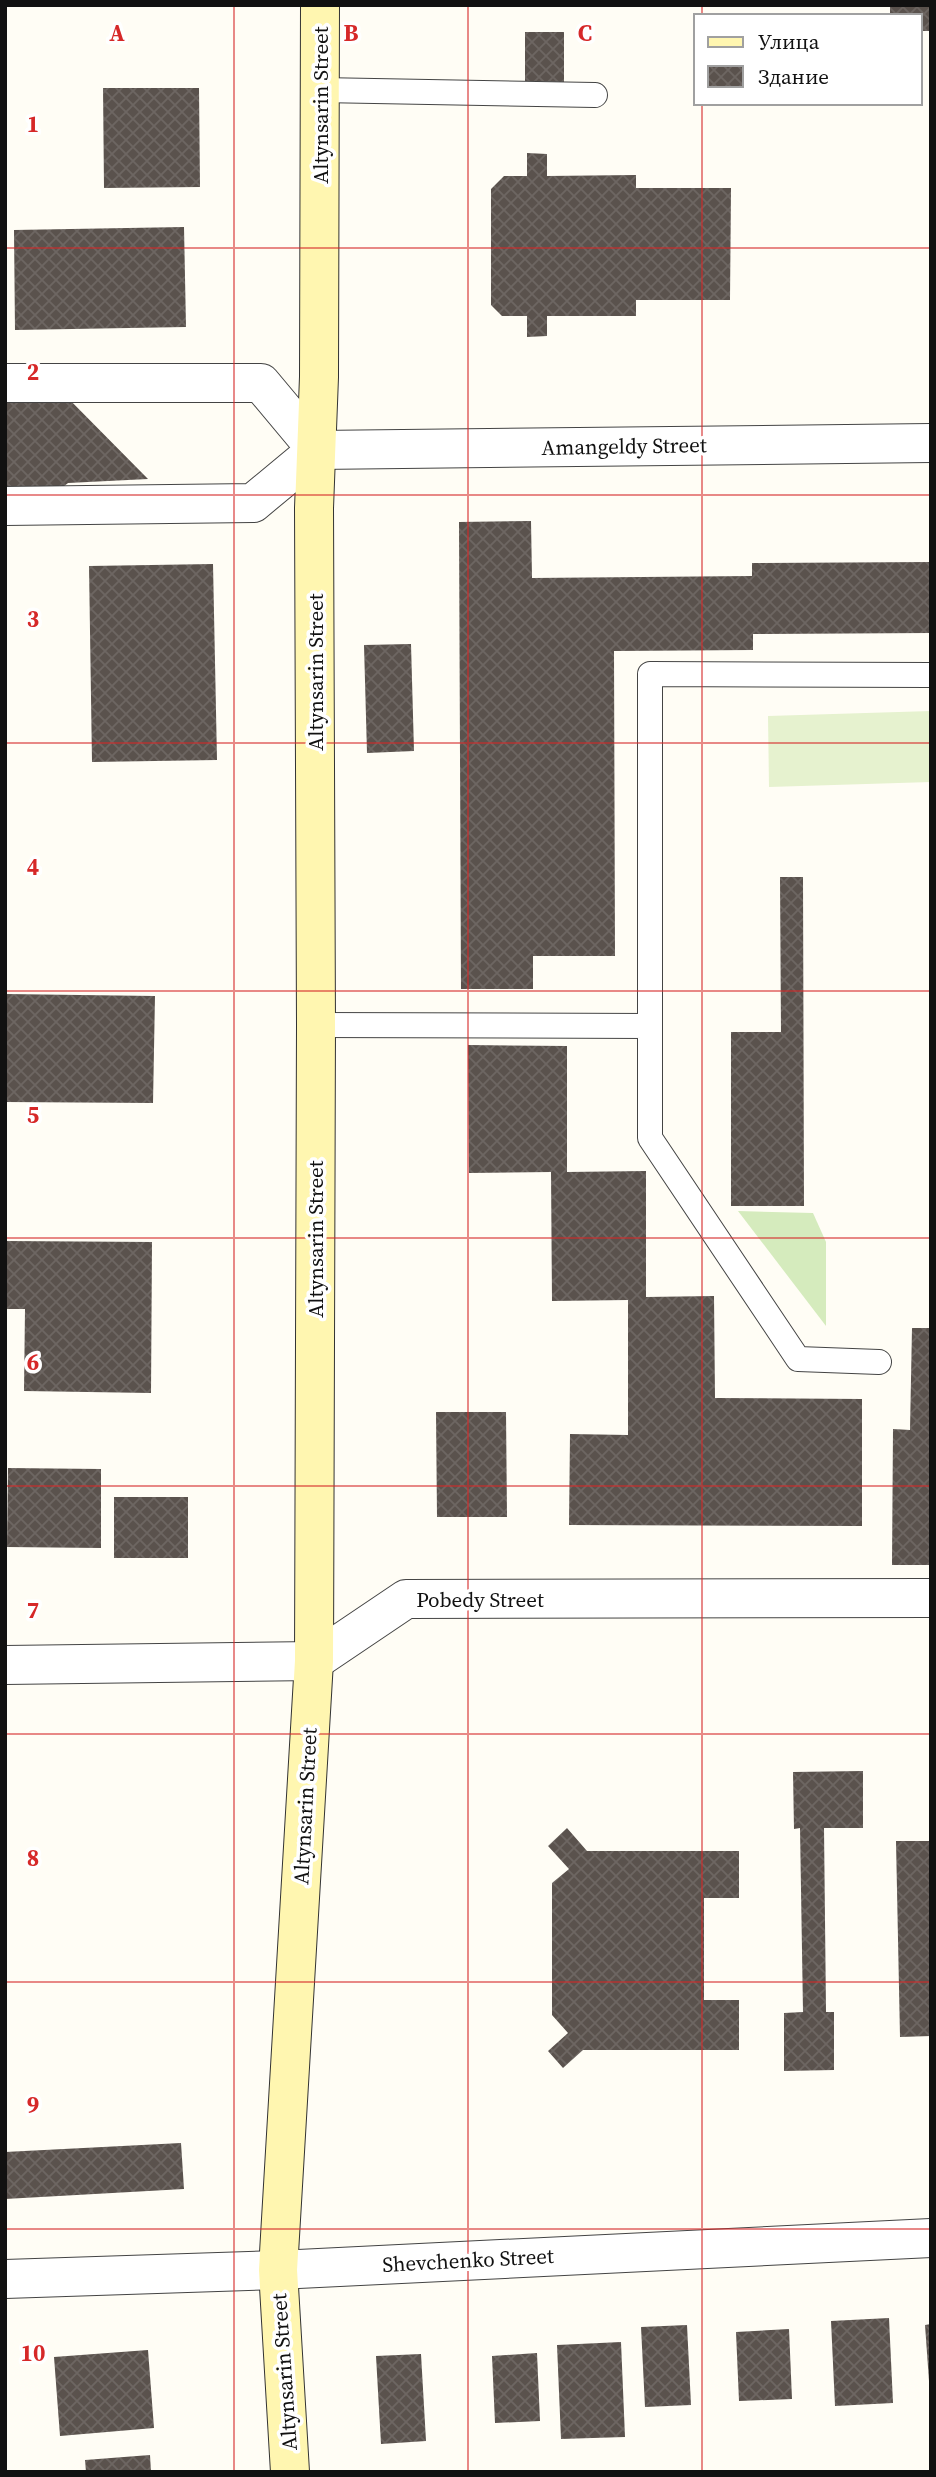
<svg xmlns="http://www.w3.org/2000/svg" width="936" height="2477" font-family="'Source Serif 4',serif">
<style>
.park{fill:#d5ebbd}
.pitch{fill:#e6f2cf}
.building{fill:url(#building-cross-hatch)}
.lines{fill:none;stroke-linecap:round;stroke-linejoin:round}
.lane-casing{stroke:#444;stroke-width:26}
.street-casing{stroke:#444;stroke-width:40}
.secondary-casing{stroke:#333;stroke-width:40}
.lane{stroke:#fff;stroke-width:24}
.street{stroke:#fff;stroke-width:38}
.secondary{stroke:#fff6b0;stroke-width:38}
.grid{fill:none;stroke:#d62828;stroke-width:2;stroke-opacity:0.55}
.labels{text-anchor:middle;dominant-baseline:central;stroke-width:7;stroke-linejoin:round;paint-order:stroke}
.street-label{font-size:21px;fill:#111;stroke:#fff}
.grid-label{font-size:23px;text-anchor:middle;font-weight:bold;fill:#d62828;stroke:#fff;stroke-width:7;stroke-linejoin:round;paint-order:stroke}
</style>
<defs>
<pattern id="building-cross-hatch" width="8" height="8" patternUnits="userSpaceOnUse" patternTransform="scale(1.75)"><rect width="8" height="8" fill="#5a524d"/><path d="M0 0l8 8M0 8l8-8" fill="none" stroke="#6d6662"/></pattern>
</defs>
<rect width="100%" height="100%" fill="#fffdf5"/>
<path class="park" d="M738 1211 813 1213 826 1242V1326Z"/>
<path class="pitch" d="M931 711V782L769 787 768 716Z"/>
<path class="building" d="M890 5H931V31H920V16H890Z
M525 32H564V82L525 81Z
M103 88H199L200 187 104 188Z
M527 153 547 154V176L636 175V188H731L730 300H636V316H547V336L527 337V316H502L491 305V189L504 176H527Z
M184 227 186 327 15 330 14 230Z
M58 388 148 479 68 483 52 496 5 495V390Z
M531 521 532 578 752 576V563L931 562V633L753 634V650L614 651 615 956H533V989H461L459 522Z
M213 564 217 760 92 762 89 566Z
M411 644 414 751 367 753 364 645Z
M780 877H803L804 1206H731V1032H781Z
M5 994 155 996 153 1103 5 1102Z
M468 1045 567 1046V1172L646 1171V1297L714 1296 715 1398 862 1399V1526L569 1525 570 1434 628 1435V1300L552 1301 551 1172 469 1173Z
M5 1241 152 1242 151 1393 24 1391 25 1309H5Z
M912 1328H931V1565H892L893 1429 910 1430Z
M436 1412H506L507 1517H437Z
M8 1468 101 1469V1548L7 1547Z
M114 1497H188V1558H114Z
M863 1771V1828H824L826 2012H834V2070L784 2071V2013L803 2012 800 1828 794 1829 793 1772Z
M567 1828 587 1851H739V1898H704V2000H739V2050H583L563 2068 548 2051 568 2033 552 2015V1883L569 1869 548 1846Z
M896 1841H931V2036L900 2037Z
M181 2143 184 2189 5 2199V2152Z
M889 2318 893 2403 835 2406 831 2321Z
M931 2324V2381H929L925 2325Z
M687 2325 691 2405 645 2407 641 2327Z
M789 2329 792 2399 739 2401 736 2332Z
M621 2342 625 2437 561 2439 557 2345Z
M148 2350 154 2428 60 2436 54 2357Z
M537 2353 540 2421 495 2423 492 2356Z
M421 2354 426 2441 381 2444 376 2356Z
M150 2455 151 2472H86L85 2460Z"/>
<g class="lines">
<defs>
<path id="lane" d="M320 90 595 95
M316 1025 650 1026
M879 1362 798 1359 650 1138V674L931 675"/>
<path id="street" d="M5 383H261L317 450
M5 506 253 503 317 450 931 443
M5 1665 314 1661 406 1599 931 1598
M5 2279 278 2270 931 2238"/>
<path id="secondary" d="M290 2472 278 2270 314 1661 316 1025 314 508 319 377 320 5"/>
</defs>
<use href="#lane" class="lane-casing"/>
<use href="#street" class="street-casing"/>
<use href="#secondary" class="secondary-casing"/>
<use href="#lane" class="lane"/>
<use href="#street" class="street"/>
<use href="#secondary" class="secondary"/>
</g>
<path class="grid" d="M234 5V2472M468 5V2472M702 5V16M702 103V2472M5 248H931M5 495H931M5 743H931M5 991H931M5 1238H931M5 1486H931M5 1734H931M5 1982H931M5 2229H931"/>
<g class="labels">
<g class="street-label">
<text transform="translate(320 105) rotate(-90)">Altynsarin Street</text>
<text transform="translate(624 446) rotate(-1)">Amangeldy Street</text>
<text transform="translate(315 672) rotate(-90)">Altynsarin Street</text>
<text transform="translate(315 1239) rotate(-90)">Altynsarin Street</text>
<text x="480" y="1599">Pobedy Street</text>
<text transform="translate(305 1806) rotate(-87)">Altynsarin Street</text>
<text transform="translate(468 2260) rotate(-3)">Shevchenko Street</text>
<text transform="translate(284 2372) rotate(-94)">Altynsarin Street</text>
</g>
</g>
<g class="grid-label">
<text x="117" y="41">A</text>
<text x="351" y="41">B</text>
<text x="585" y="41">C</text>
<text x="33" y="132">1</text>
<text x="33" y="380">2</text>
<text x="33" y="627">3</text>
<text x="33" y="875">4</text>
<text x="33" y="1123">5</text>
<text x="33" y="1370">6</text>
<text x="33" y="1618">7</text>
<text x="33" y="1866">8</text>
<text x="33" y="2113">9</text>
<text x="33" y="2361">10</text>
</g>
<rect width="936" height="2477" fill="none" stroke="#111111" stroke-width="14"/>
<rect x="694" y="14" width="228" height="91" fill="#ffffff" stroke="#a0a0a0" stroke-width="2"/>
<rect x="708" y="37" width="35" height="10" fill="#fff6b0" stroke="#a0a0a0" stroke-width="2"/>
<text x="758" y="49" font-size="21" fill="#111111">Улица</text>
<rect x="708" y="66" width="35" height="21" fill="url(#building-cross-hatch)" stroke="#a0a0a0" stroke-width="2"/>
<text x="758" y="84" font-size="21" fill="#111111">Здание</text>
</svg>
